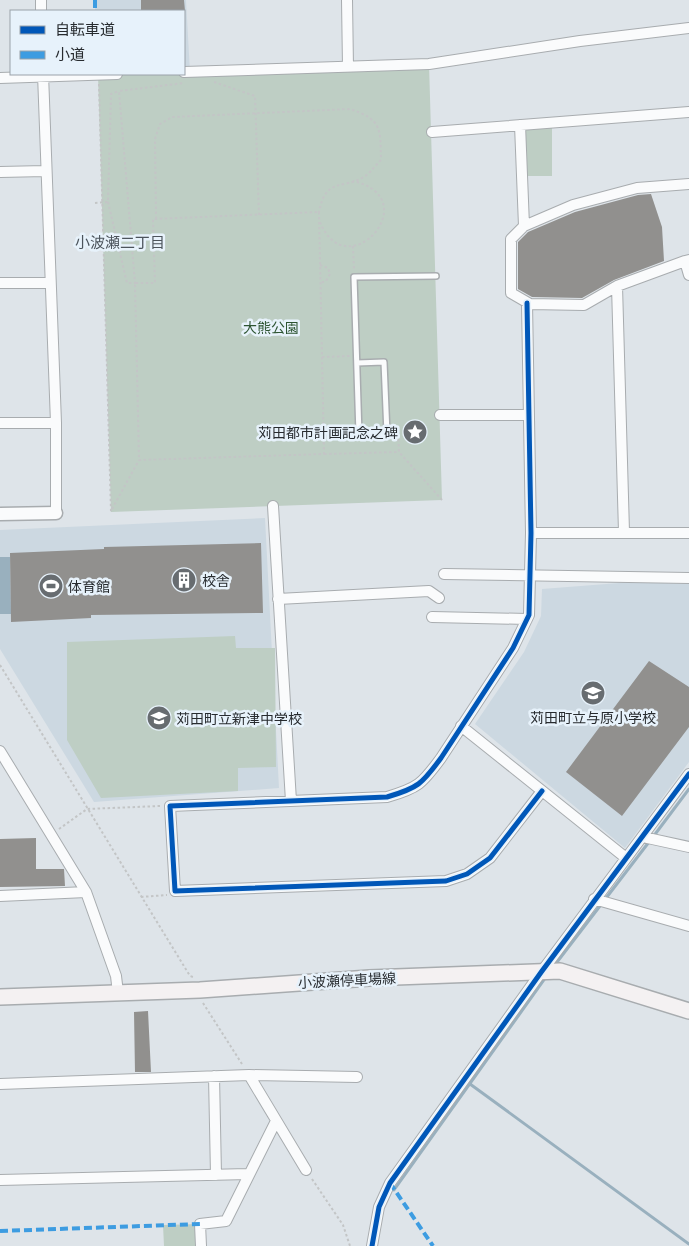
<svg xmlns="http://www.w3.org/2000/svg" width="689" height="1246" font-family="'Exo 2','Noto Sans JP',sans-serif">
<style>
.built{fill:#ccd8e1}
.green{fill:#becec4}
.water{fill:#99b0be}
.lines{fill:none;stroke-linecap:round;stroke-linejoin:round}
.stream{stroke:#99b0be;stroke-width:3}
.building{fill:#91908e}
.service-casing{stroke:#a8acaf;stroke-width:8}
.minor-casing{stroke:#a8acaf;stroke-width:12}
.tertiary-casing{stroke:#a8acaf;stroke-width:15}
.secondary-casing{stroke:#a8acaf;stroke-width:18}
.path{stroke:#c3c5c6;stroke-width:2;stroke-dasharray:2.5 2.5;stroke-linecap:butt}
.service{stroke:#fafbfc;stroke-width:5}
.minor{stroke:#fafbfc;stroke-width:10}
.tertiary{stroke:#fafbfc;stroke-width:12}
.secondary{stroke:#f4f1f2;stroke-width:15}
.quiet{stroke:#3d9ce1;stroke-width:4;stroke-dasharray:8 4;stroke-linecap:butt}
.cycleway-casing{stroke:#e7f2fb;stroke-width:8}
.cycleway{stroke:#0057b8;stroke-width:5}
.labels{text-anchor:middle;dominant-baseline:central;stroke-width:5;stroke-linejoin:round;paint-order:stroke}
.park-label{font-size:14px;fill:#2d5432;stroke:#e7f2fb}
.poi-label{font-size:14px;fill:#272b2f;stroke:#e7f2fb;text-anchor:start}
.street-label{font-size:14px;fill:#272b2f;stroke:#e7f2fb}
.neighbourhood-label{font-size:15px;fill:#4c545c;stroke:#e7f2fb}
</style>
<rect width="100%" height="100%" fill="#dee4e9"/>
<path class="built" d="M95 0H186L190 72H184V11H95Z
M265 518 279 788 94 802 0 649V530Z
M632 582 689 584V762L625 848 475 724 524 652 541 616 542 589Z"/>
<path class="green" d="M429 64 442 500 111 512 98 74H184Z
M552 123V176H522L520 125Z
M235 636 236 648H275L276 767 238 768V791L101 798 67 740V642Z
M200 1224 201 1246H164L163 1225Z"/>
<path class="water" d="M0 557H10L11 614H0Z"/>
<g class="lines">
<path class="stream" d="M653 837 689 789
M554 966 649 842
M470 1084 689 1244
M394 1190 546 977"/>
</g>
<path class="building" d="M141 0H184L185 11H141Z
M651 194 662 227 664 261 614 280 582 298 532 297 518 289V242L528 232 575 212 638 195Z
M261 543 263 613 91 615V618L11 622 10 553 104 549V547Z
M649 661 689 687V727L622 816 566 772Z
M36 838V869H64L65 886 0 887V839Z
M148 1011 151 1072H135L134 1012Z"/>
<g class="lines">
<defs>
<path id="service" d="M357 363 384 362 387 434 359 435 354 277 436 276"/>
<path id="minor" d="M41 0V11
M347 0 348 67
M184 72 429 64 580 41 689 28
M43 74 56 423V513
M0 78 117 74
M520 125 524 226 511 239V293L530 304 584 305 617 286 685 261
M432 132 689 112
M0 172 45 171
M524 226 573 205 637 188 689 184
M689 260 685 261 689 275
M0 283H50
M617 286 624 532
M527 303 531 533 529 615 513 648 441 758C422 784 418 788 387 797L170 806 175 891 446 881 467 874 490 858 542 791
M440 415H528
M0 423H56
M273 506 291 801
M531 533H689
M444 574 689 578
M278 599 429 591 439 598
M432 617 527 619
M461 726 626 858
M0 751 86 892 116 976 118 993
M643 837 689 847
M0 896 86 892
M594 899 689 926
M249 1075 306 1170
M214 1076 216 1175
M0 1084 249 1075 357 1077
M0 1180 248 1174
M201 1246 200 1224 226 1221 276 1121
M372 1246 379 1207 390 1183 542 971 689 774"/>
<path id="tertiary" d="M0 514 56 513"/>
<path id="secondary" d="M0 997 200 990 369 978 560 971 689 1011"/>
</defs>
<use href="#service" class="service-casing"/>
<use href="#minor" class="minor-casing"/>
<use href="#tertiary" class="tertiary-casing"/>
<use href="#secondary" class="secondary-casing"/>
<path class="path" d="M214 82 255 96 259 215
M99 84 111 512
M108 202 127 283H135L119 91 184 83
M95 203 108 202 111 94 119 91
M319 212 324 454 139 460 135 283H155L153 219Z
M156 219 155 139 160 124 172 117 350 109C383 120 380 129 381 160 375 166 370 173 364 177 341 190 326 177 319 212
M320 222C347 289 428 198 353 181
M353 246 354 270
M320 265 328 268 330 274 326 281 320 283
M322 357 350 356
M398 434 399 452 442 500
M324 436 352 435
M324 454 399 452
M112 509 139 460
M0 665 190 976 193 977
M59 829 87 809 160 806
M141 897 167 895
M203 1003 242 1064
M312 1179 343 1225 350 1246"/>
<use href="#service" class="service"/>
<use href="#minor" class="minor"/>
<use href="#tertiary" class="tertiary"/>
<use href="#secondary" class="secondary"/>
<path class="quiet" d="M95 0V11
M390 1183 433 1246
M0 1231 200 1224"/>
<defs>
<path id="cycleway" d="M527 303 531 533 529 615 513 648 441 758C422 784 418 788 387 797L170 806 175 891 446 881 467 874 490 858 542 791
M372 1246 379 1207 390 1183 542 971 689 774"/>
</defs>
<use href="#cycleway" class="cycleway-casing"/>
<use href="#cycleway" class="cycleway"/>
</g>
<defs>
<symbol id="sight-disc" viewBox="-11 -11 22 22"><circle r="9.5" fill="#676c70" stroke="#e7f2fb"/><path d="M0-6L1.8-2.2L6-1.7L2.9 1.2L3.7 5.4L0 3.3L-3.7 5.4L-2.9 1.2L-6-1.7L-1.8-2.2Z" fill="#fff"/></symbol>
<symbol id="building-disc" viewBox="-11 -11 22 22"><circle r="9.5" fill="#676c70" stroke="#e7f2fb"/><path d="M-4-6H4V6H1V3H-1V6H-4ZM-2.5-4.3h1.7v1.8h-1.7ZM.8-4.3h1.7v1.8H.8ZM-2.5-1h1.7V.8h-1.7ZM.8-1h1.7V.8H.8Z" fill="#fff"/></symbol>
<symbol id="stadium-disc" viewBox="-11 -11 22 22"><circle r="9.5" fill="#676c70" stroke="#e7f2fb"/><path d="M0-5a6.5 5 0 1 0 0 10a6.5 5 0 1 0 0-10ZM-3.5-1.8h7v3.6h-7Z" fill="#fff"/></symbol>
<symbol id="school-disc" viewBox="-11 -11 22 22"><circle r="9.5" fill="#676c70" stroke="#e7f2fb"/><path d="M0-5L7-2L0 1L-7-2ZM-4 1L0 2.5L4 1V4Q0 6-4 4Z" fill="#fff"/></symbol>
</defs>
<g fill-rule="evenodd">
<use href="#sight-disc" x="401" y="418" width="28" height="28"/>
<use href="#building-disc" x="170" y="566" width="28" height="28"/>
<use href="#stadium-disc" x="37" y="572" width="28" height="28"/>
<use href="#school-disc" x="579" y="679" width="28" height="28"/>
<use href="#school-disc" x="145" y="704" width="28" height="28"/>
</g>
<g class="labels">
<g class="park-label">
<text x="271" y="327">大熊公園</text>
</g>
<g class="poi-label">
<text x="398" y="432" text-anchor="end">苅田都市計画記念之碑</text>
<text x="202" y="580">校舎</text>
<text x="68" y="586">体育館</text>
<text x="593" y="717" text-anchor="middle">苅田町立与原小学校</text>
<text x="176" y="718">苅田町立新津中学校</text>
</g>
<g class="street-label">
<text transform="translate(347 980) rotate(-3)">小波瀬停車場線</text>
</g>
<g class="neighbourhood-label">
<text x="120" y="242">小波瀬二丁目</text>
</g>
</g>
<rect x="10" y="10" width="175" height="65" fill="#e7f2fb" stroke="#9aa2a9"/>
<rect x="20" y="26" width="25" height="8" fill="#0057b8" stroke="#9aa2a9"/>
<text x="55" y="35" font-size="15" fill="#272b2f">自転車道</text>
<rect x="20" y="51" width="25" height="8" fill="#3d9ce1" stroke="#9aa2a9"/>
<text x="55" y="60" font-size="15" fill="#272b2f">小道</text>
</svg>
